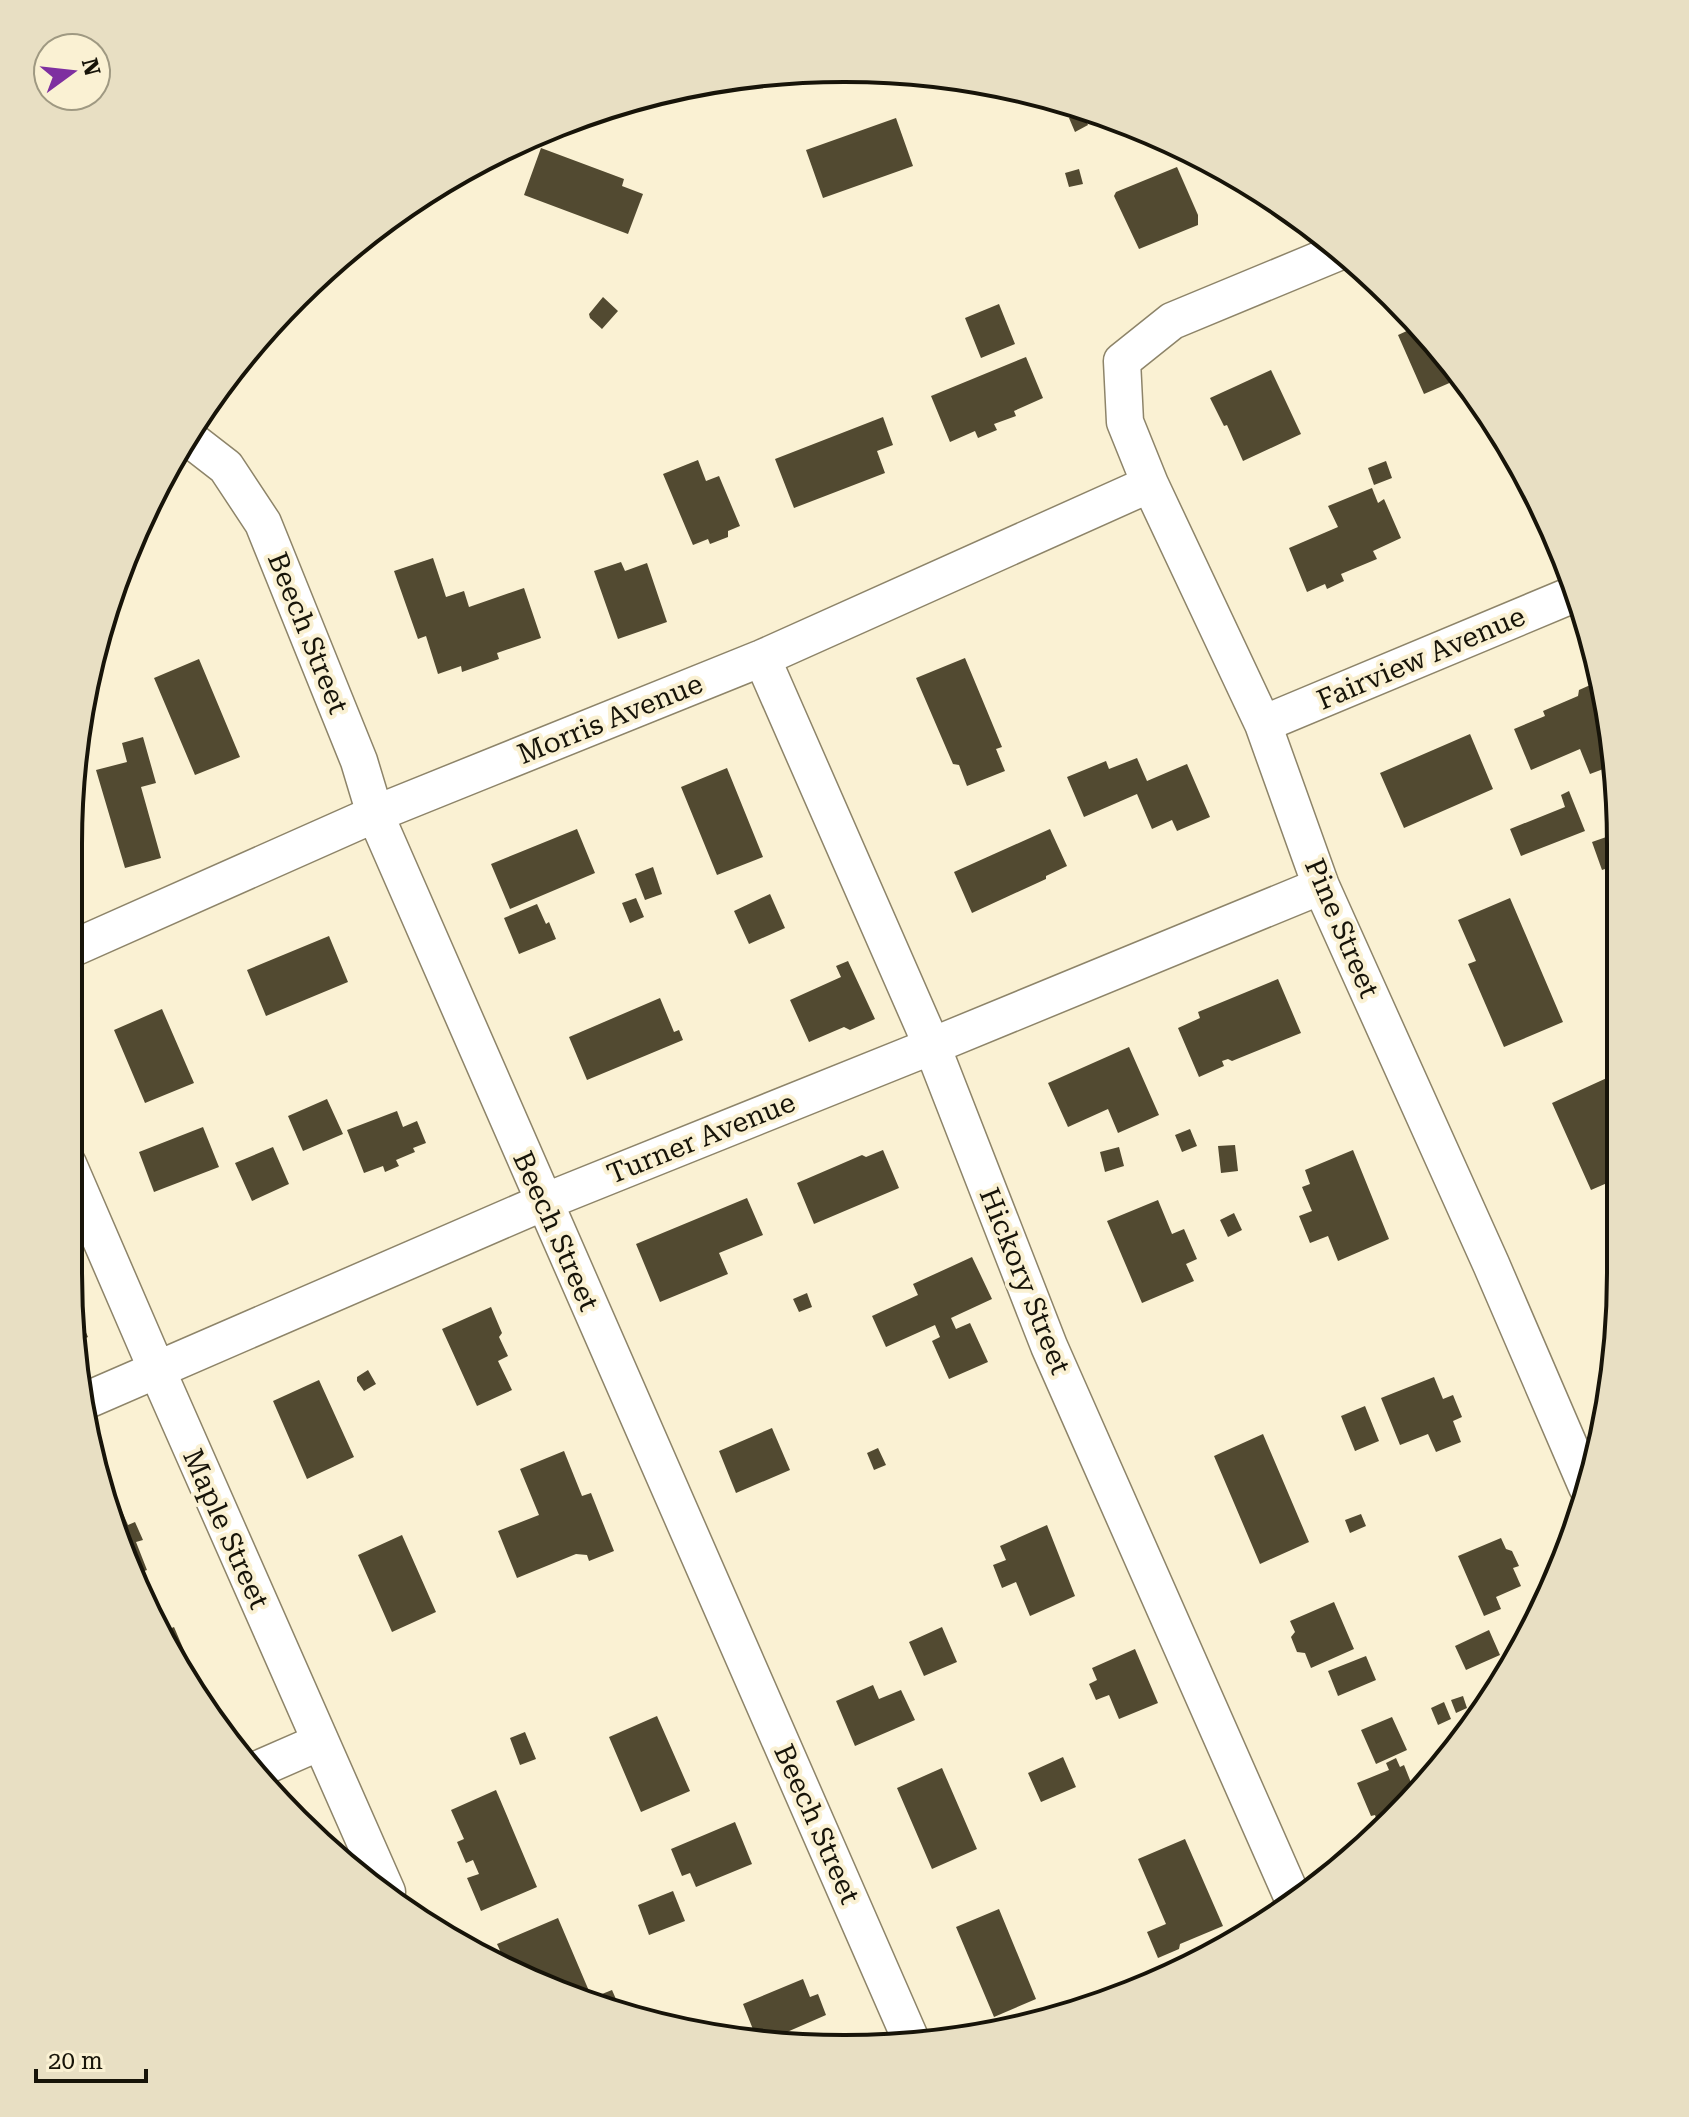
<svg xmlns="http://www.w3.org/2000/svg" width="1689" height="2117" font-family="'Roboto Serif',serif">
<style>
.building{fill:#524a31}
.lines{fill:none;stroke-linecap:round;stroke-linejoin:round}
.minor-casing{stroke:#8d8469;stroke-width:39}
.minor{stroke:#fff;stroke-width:36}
.labels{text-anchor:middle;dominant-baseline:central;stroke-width:8;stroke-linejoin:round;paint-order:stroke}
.street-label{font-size:28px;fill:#171409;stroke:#faf1d3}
.rim{fill:none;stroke:#171409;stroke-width:4}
</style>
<rect width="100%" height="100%" fill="#faf1d3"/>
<path class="building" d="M1082 112 1088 125 1075 132 1069 118Z
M896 118 913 166 823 198 806 150Z
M541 148 624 179 622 186 643 194 628 234 524 195Z
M1177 167 1198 215V225L1139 249 1114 196 1116 192Z
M1079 169 1083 184 1069 187 1065 173Z
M603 297 618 311 602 329 590 318 589 314Z
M999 304 1015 344 981 358 965 318Z
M1420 325 1429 333 1461 378 1424 394 1398 335Z
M1026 357 1043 398 1014 411 1016 416 994 424 997 430 978 438 975 431 950 442 931 396Z
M1271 370 1301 434 1243 461 1227 425 1224 426 1210 398Z
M883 417 893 445 877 451 885 473 794 508 775 459Z
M698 460 706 481 719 476 740 526 728 531V537L710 544 708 539 693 545 663 474Z
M1386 461 1392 478 1374 485 1368 468Z
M1372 488 1378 503 1384 499 1401 538 1373 551 1377 559 1341 574 1344 581 1327 589 1325 584 1307 592 1289 548 1338 527 1328 506Z
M433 558 446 597 464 591 469 607 524 588 541 638 497 653 499 659 462 672 461 666 438 674 426 636 418 639 394 571Z
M621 562 625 571 647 563 667 622 618 639 594 571Z
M965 658 1002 747 996 749 1005 771 967 786 959 765 953 764 916 678Z
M199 659 240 757 195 775 154 678Z
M1597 682 1614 765 1590 774 1580 749 1531 770 1514 729 1545 716 1543 711 1578 696 1579 690Z
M1470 734 1493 789 1404 828 1380 773Z
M143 737 156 783 141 787 161 858 125 868 96 770 127 762 122 743Z
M1137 758 1147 781 1187 764 1210 817 1177 831 1172 820 1152 829 1137 794 1084 817 1067 777 1106 761 1109 769Z
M727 768 763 857 717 875 681 787Z
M1569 791 1585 831 1521 856 1510 829 1565 807 1561 795Z
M577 829 595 873 510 909 491 864Z
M1050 829 1067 866 1046 876V879L972 913 954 872Z
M1612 835 1620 864 1602 870 1592 842Z
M653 867 662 894 645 900 635 874Z
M770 894 785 928 749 944 734 911Z
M636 898 644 917 630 923 622 903Z
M1510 898 1563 1022 1504 1047 1468 964 1476 961 1458 920Z
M537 904 546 924 549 922 556 939 519 954 504 918Z
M329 936 348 982 266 1016 247 970Z
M848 961 875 1019 850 1030 844 1027 809 1042 790 1000 841 977 836 966Z
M1278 979 1301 1033 1232 1061 1228 1059 1222 1061 1224 1066 1199 1077 1178 1028 1200 1018 1198 1012Z
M660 998 674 1032 679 1030 683 1040 587 1080 569 1037Z
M162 1009 194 1083 145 1103 114 1030Z
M1129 1047 1159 1115 1118 1133 1108 1109 1068 1127 1048 1083Z
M1620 1072V1126L1615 1128 1621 1140V1177L1591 1190 1552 1103Z
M327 1099 343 1134 303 1151 288 1116Z
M397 1111 403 1127 417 1121 426 1143 413 1148 415 1152 396 1160 399 1166 385 1172 383 1166 364 1173 347 1130Z
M203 1127 219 1167 154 1192 139 1152Z
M1190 1129 1197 1146 1182 1152 1175 1135Z
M1235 1145 1238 1171 1221 1173 1218 1146Z
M273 1147 289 1184 252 1201 235 1163Z
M1119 1147 1124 1166 1105 1172 1100 1152Z
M883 1150 899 1188 814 1224 797 1183 862 1155 866 1157Z
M1353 1150 1389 1239 1338 1261 1328 1236 1310 1243 1299 1216 1312 1211 1302 1187 1310 1184 1305 1170Z
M747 1198 763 1235 719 1253 728 1274 660 1302 636 1244Z
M1158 1200 1172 1234 1184 1229 1197 1259 1186 1264 1194 1281 1142 1303 1107 1221Z
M1234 1213 1242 1230 1228 1237 1220 1220Z
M972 1257 992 1299 951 1318 956 1329 970 1323 988 1362 949 1379 932 1341 940 1337 935 1325 886 1347 872 1316 918 1295 913 1284Z
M807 1293 812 1307 799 1312 793 1299Z
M72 1301 88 1337 77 1342Z
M491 1307 502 1333 499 1337 508 1356 498 1361 512 1390 477 1406 442 1329Z
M368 1370 376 1384 364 1391 357 1381V1377Z
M1434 1377 1443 1399 1453 1395 1462 1417 1453 1421 1461 1442 1436 1452 1428 1434 1400 1445 1381 1398Z
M319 1380 354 1457 307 1479 273 1401Z
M1365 1406 1379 1441 1355 1451 1341 1416Z
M772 1428 790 1470 736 1493 719 1451Z
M1263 1434 1309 1542 1260 1564 1214 1456Z
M878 1448 886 1465 874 1470 867 1453Z
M564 1451 582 1496 591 1493 614 1551 589 1561 587 1555 576 1554 517 1578 498 1531 539 1515 520 1469Z
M111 1486 128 1525 135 1522 143 1540 136 1542 147 1570 136 1574 101 1490Z
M1361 1514 1366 1526 1350 1533 1345 1520Z
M1047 1525 1075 1596 1030 1616 1016 1582 1002 1588 993 1565 1006 1560 1000 1546Z
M402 1535 436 1612 392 1632 358 1555Z
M1501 1538 1506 1549 1512 1551 1519 1566 1513 1568 1521 1586 1496 1597 1501 1609 1484 1616 1458 1556Z
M1334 1602 1354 1649 1311 1668 1305 1653 1297 1652 1291 1637 1295 1632 1290 1621Z
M174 1627 207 1704H206L172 1660 160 1633Z
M942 1627 957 1662 924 1676 909 1642Z
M1489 1630 1500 1655 1466 1670 1455 1646Z
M1135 1649 1158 1703 1119 1719 1109 1695 1096 1700 1089 1684 1097 1680 1092 1668Z
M1366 1656 1376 1680 1338 1696 1328 1671Z
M873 1685 879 1699 901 1690 915 1720 855 1746 836 1701Z
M1463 1696 1467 1708 1456 1713 1451 1700Z
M1444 1702 1451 1719 1438 1725 1431 1708Z
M657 1716 690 1791 641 1812 609 1737Z
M1392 1717 1407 1750 1376 1764 1361 1730Z
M525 1732 536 1759 520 1765 510 1738Z
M1063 1757 1076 1787 1041 1802 1028 1773Z
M1396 1758 1400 1767 1404 1765 1414 1790 1380 1829 1375 1815 1371 1816 1357 1783 1389 1770 1386 1763Z
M942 1768 977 1849 932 1869 897 1788Z
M496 1790 537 1887 481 1911 467 1878 479 1874 473 1860 466 1863 457 1842 464 1839 451 1810Z
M735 1822 752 1864 696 1887 690 1873 682 1876 671 1849Z
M1185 1839 1223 1926 1180 1944 1179 1949 1158 1958 1147 1932 1166 1924 1138 1859Z
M673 1891 685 1921 649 1935 638 1905Z
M999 1909 1036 1999 994 2017 956 1927Z
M558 1918 592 1998 612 1990 619 2006 611 2009 524 1973 521 1967 515 1969 507 1966 497 1944Z
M803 1979 810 1997 818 1994 826 2015 787 2032 789 2038 783 2041 756 2037 743 2004Z"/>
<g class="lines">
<defs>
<path id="minor" d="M1341 251 1172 321 1122 361 1125 422 1150 484 1263 724 1321 886 1491 1264 1587 1487
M186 436 226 467 263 523 359 761 375 814 911 2040
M762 658 932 1046 1049 1346 1294 1901
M1263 724 1579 592
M69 950 375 814 762 658 1150 484
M68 1164 157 1370 387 1892
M85 1401 544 1202 932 1046 1321 886
M256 1770 320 1742"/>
</defs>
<use href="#minor" class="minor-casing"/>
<use href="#minor" class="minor"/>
</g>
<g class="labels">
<g class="street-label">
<text transform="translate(308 633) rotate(68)">Beech Street</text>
<text transform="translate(1421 658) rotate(-23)">Fairview Avenue</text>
<text transform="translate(610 719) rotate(-22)">Morris Avenue</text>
<text transform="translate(1342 928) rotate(67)">Pine Street</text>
<text transform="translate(701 1138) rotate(-22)">Turner Avenue</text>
<text transform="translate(556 1231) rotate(66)">Beech Street</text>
<text transform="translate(1025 1281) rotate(68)">Hickory Street</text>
<text transform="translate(226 1529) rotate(66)">Maple Street</text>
<text transform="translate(817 1824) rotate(66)">Beech Street</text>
</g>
</g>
<path d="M0 0H1689V2117H0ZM844 82H845A762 762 0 0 1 1607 844V1273A762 762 0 0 1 845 2035H844A762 762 0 0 1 82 1273V844A762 762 0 0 1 844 82Z" fill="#e8dfc3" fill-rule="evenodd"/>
<path class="rim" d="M844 82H845A762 762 0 0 1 1607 844V1273A762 762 0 0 1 845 2035H844A762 762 0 0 1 82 1273V844A762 762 0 0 1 844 82Z"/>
<g transform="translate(72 72) rotate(75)"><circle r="38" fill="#faf1d3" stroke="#9f9982" stroke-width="2"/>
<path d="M0-6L14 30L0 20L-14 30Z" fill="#7e2fa0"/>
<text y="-12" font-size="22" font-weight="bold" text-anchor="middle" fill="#171409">N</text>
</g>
<path d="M36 2069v12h110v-12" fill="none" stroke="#171409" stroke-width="4"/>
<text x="48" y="2069" font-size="24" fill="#171409" stroke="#faf1d3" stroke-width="6" paint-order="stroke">20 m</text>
</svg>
